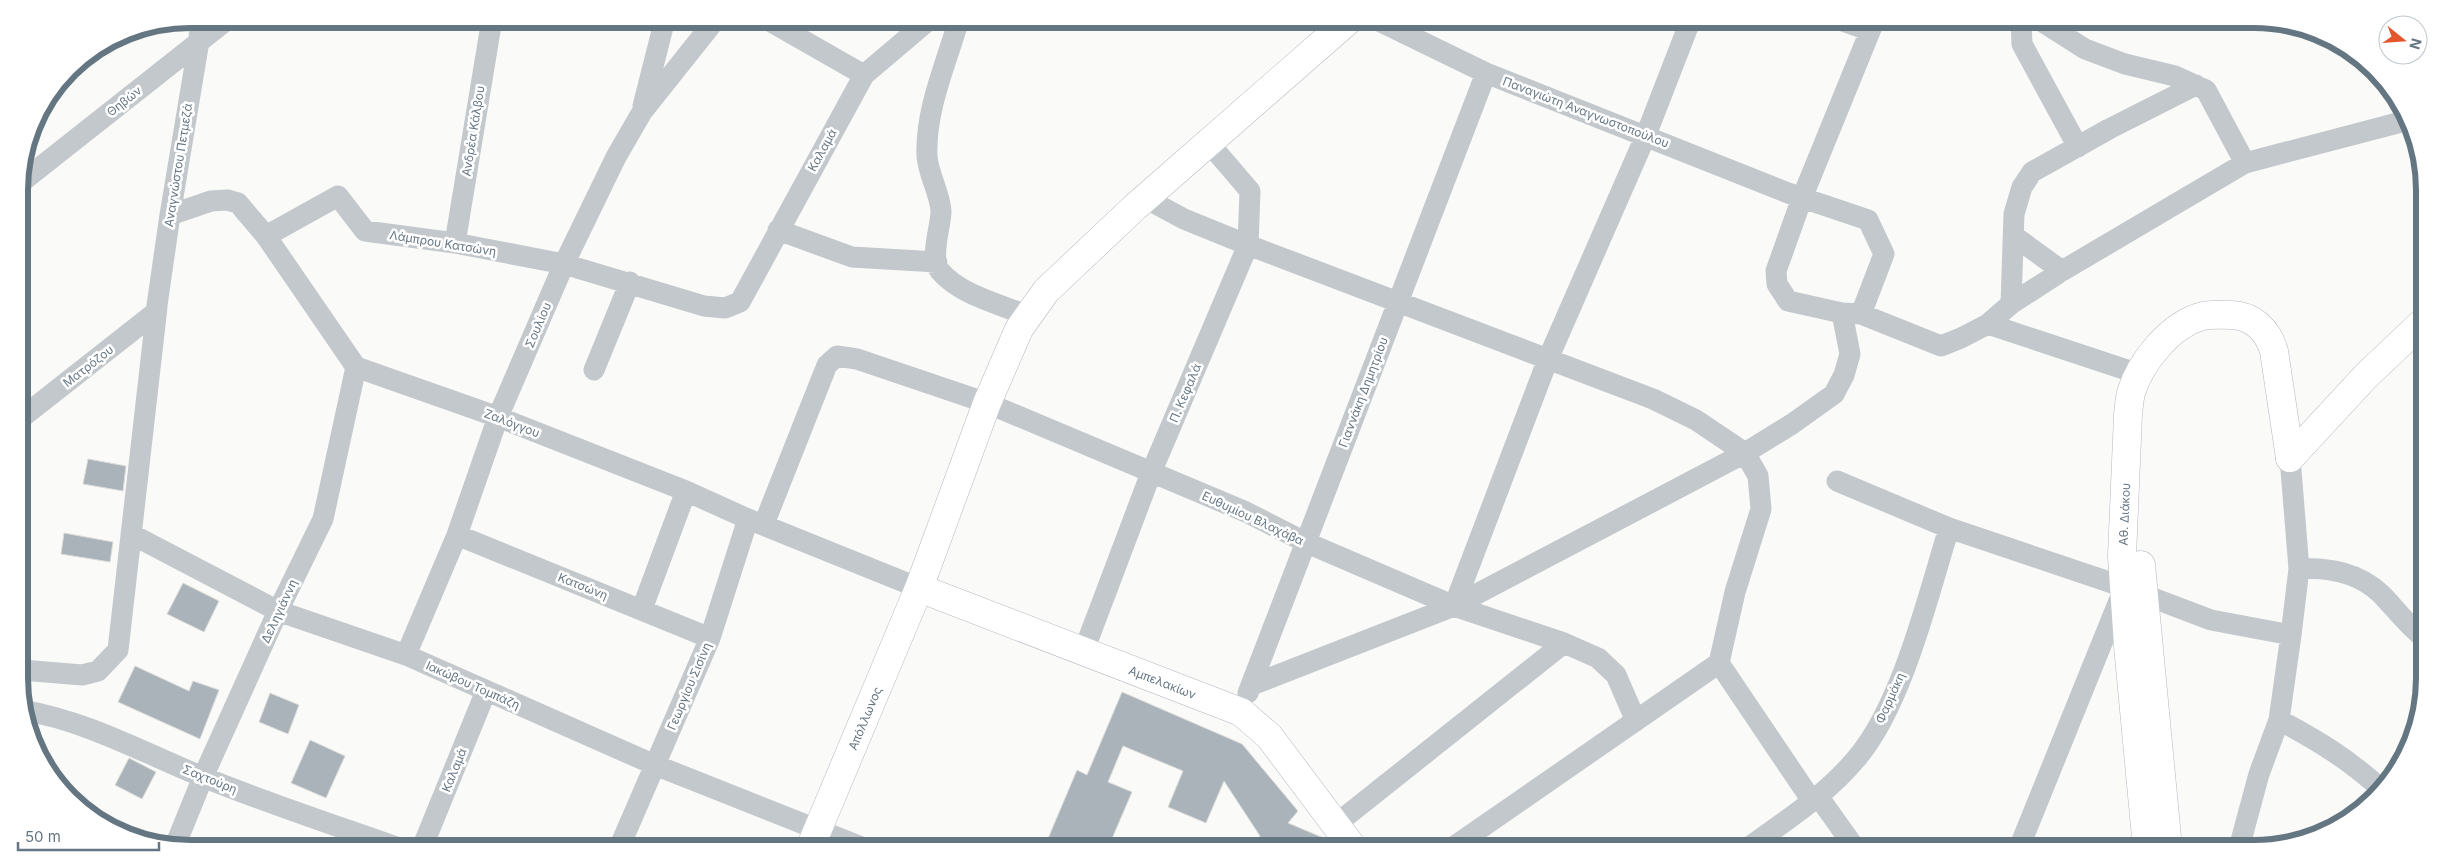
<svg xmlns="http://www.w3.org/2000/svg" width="2443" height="867" font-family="Inter,sans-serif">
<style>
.building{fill:#aab3b9;stroke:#dcdcda}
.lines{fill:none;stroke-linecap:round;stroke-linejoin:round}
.secondary-casing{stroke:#b3babf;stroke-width:29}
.street{stroke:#c3c8cc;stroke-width:21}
.secondary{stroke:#fff;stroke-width:28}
.labels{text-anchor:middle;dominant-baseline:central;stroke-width:5;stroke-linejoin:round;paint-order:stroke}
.street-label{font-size:12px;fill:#657683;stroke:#fff}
.rim{fill:none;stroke:#657683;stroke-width:6}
</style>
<rect width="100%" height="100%" fill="#fafaf8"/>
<path class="building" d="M88 459 126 466 123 491 83 484Z
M64 533 113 542 110 562 61 554Z
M183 583 219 601 204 632 167 614Z
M135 666 189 691 193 681 219 690 200 739 118 702Z
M1122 692 1242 744 1298 811 1288 823 1326 839 1334 848H1256L1260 836 1224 781 1206 823 1168 807 1183 771 1123 746 1108 782 1132 792 1108 848H1044L1077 770 1087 775Z
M270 693 299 705 288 734 259 722Z
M310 740 345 756 326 798 291 783Z
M129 758 156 772 142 799 115 785Z"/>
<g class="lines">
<defs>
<g id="secondary">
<path d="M2290 458 2366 376 2423 322"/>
<path d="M2141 565 2168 848"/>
<path id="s1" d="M919 588 1241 712 1269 736 1353 848"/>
<path id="s2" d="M810 848 919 588 987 403 1019 329 1046 291 1135 207 1350 19"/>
<path id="s3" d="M2147 848 2128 646 2122 556 2128 415C2129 408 2129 400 2131 393 2140 362 2171 324 2203 316 2211 314 2221 315 2230 315 2252 315 2268 330 2274 351L2290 458"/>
</g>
</defs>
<use href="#secondary" class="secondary-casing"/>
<path class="street" d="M766 19 864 75
M959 19C947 62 925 109 927 156 928 174 940 193 941 211 941 227 929 258 940 271 960 295 1000 304 1028 316
M1375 19 1486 73 1788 193 1868 220 1884 254 1861 314
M1837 19 1870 31
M2021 19 2022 44 2078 147
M2041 21 2085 49 2125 64 2175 76 2206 90 2245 163
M643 106 665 19
M19 184 228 19
M1145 198 1184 219 1248 245 1653 399 1696 420 1745 453 1758 476 1761 509 1735 592 1719 663 1452 848
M170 215 211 201 227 200 238 203 266 236 356 367 498 417 686 491 748 519 919 588
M778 230 852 257 937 262
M266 236 338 196 365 231 455 243 564 264 704 306 725 308 740 302 864 75 930 19
M2014 236 2062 271
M455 243 492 19
M2011 304 2014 214 2022 187 2032 172 2109 129 2196 85
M1842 313 1788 301 1777 284 1776 271 1802 198 1875 19
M1988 324 2139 374
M594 370 630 282
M20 419 156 312 170 215 199 41 200 19
M1837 481 1949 528 2124 587 2211 620 2291 635
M764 524 827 365 837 356 857 359 987 403 1246 512 1305 542 1454 606 1564 643 1598 658 1616 675 1636 721
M131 534 278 611 406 655 655 765 864 848
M457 535 710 638
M2299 569C2328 567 2359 573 2381 594 2395 608 2408 626 2424 638
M1454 606 1548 359 1646 135 1691 19
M642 609 686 491
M1083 653 1151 473 1248 245 1250 191 1208 142
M406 655 457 535 498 417 564 264 616 157 642 112 716 19
M1719 663 1812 801
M22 670 82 675 98 671 118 650 157 307
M1252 685 1454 606 1745 453 1792 424 1834 394 1844 375 1850 354 1842 313 1861 314 1941 346 1961 338 1988 324 2011 304 2062 271 2245 163 2409 120
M1248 693 1486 73
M22 710C87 721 142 752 203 777 267 803 334 825 399 848
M2279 720C2317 740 2348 759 2380 788
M1818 796 1855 848
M1335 825 1564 643
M175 846 203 777 278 611 323 519 356 367
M422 848 486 691
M619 848 710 638 748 519
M1748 848C1785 821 1826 795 1856 759 1902 706 1928 596 1949 528
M2019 848 2123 591
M2239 848 2259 774 2279 720 2291 635 2299 569 2290 458"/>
<use href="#secondary" class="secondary"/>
</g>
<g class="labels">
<g class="street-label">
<text transform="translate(124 101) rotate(-38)">Θηβών</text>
<text transform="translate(1586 112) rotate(21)">Παναγιώτη Αναγνωστοπούλου</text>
<text transform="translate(473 131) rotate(-81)">Ανδρέα Κάλβου</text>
<text transform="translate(822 150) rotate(-61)">Καλαμά</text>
<text transform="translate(178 165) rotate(-81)">Αναγνώστου Πετμεζά</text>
<text transform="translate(443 243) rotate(9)">Λάμπρου Κατσώνη</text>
<text transform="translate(538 325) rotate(-67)">Σουλίου</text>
<text transform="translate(88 366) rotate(-38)">Ματρόζου</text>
<text transform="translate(1363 392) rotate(-69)">Γιαννάκη Δημητρίου</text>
<text transform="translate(1185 393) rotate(-67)">Π. Κεφαλά</text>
<text transform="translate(512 423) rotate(21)">Ζαλόγγου</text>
<text transform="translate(1253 518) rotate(25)">Ευθυμίου Βλαχάβα</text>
<text stroke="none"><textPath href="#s3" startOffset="335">Αθ. Διάκου</textPath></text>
<text transform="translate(583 586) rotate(22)">Κατσώνη</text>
<text transform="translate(279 611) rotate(-65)">Δεληγιάννη</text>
<text stroke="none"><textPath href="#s1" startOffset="261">Αμπελακίων</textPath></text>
<text transform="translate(473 685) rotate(24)">Ιακώβου Τομπάζη</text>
<text transform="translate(689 686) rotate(-67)">Γεωργίου Σισίνη</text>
<text transform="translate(1890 698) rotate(-66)">Φαρμάκη</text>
<text stroke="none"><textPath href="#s2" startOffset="141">Απόλλωνος</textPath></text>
<text transform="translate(454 770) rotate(-68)">Καλαμά</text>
<text transform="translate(210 779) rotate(22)">Σαχτούρη</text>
</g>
</g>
<path d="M0 0H2443V867H0ZM190 28H2254A162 162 0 0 1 2416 190V678A162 162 0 0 1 2254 840H190A162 162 0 0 1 28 678V190A162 162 0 0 1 190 28Z" fill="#fff" fill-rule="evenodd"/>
<path class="rim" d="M190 28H2254A162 162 0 0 1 2416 190V678A162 162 0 0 1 2254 840H190A162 162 0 0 1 28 678V190A162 162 0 0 1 190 28Z"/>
<g transform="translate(2403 40) rotate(107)"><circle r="24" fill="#ffffff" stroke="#c1c8cd"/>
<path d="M0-4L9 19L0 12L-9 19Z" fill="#e4572e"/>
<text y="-8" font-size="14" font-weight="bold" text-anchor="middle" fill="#657683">N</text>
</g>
<path d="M18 842v8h141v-8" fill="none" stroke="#657683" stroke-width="2.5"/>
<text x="25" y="842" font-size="15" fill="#657683" stroke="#ffffff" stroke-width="4" paint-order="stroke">50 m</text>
</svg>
